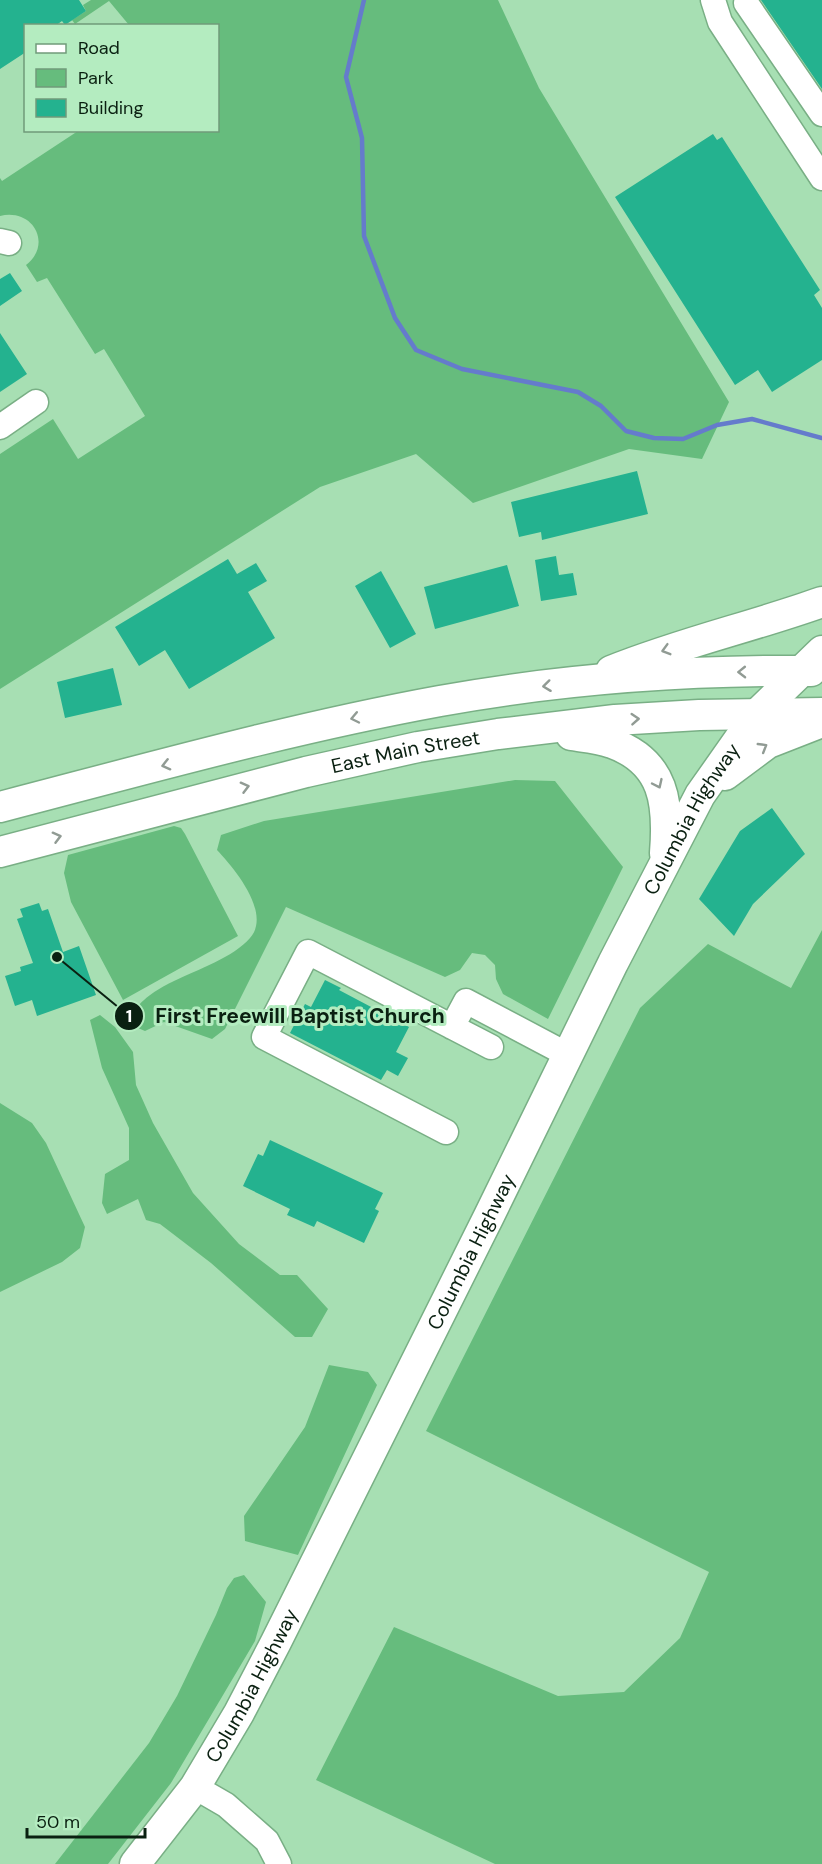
<svg xmlns="http://www.w3.org/2000/svg" width="822" height="1864" font-family="'DM Sans',sans-serif">
<style>
.green{fill:#66bc7d}
.lines{fill:none;stroke-linecap:round;stroke-linejoin:round}
.stream{stroke:#657bcc;stroke-width:4.5}
.building{fill:#24b28f}
.minor-casing{stroke:#79af85;stroke-width:27}
.major-casing{stroke:#79af85;stroke-width:33}
.minor{stroke:#fff;stroke-width:24}
.major{stroke:#fff;stroke-width:30}
.oneway{stroke:#919b94}
.labels{text-anchor:middle;dominant-baseline:central;stroke-width:6;stroke-linejoin:round;paint-order:stroke}
.street-label{font-size:20px;fill:#0a2011;stroke:#b4ecc0}
.leader{fill:none;stroke:#0a2011;stroke-width:2}
.callout-dot{fill:#0a2011;stroke:#b4ecc0;stroke-width:2}
.mark-label{font-size:18px;text-anchor:middle;font-weight:bold;fill:#fff}
.callout-label{font-size:21px;text-anchor:middle;font-weight:bold;fill:#0a2011;stroke:#b4ecc0;stroke-width:6;stroke-linejoin:round;paint-order:stroke}
</style>
<rect width="100%" height="100%" fill="#a7dfb3"/>
<path class="green" d="M91 0H498L539 88 729 402 702 459 629 449 473 503 416 454 320 487 0 689V454L53 419 78 459 145 416 104 349 95 354 47 278 37 282 26 265C53 244 33 208 0 216V178L2 181 78 131 218 130V26L129 25 109 1 75 24 72 20 86 11 83 5Z
M515 780 555 781 623 867 548 1019 503 994 496 979 495 965 485 955 472 953 460 970 445 977 286 907 225 1029 212 1039 164 1022 145 1031 131 1025C132 1021 133 1015 135 1011 141 999 161 987 174 981 197 970 234 957 250 938 272 913 234 868 217 850L221 835 264 821Z
M174 826 181 828 185 834 238 936 123 1000 71 902 64 873 68 855Z
M822 930V1864H495L316 1780 394 1627 558 1696 624 1692 680 1638 709 1572 426 1431 640 1008 708 944 791 988Z
M100 1015 115 1027 133 1052 136 1085 153 1123 193 1193 239 1244 280 1275H297L328 1309 312 1337H295L211 1263 160 1224 146 1220 138 1199 107 1214 102 1203 105 1174 129 1160V1128L102 1068 90 1020Z
M0 1103 32 1123 46 1143 85 1227 80 1248 62 1262 0 1292Z
M329 1365 368 1372 377 1385 298 1555 245 1541 244 1516 305 1427Z
M244 1575 266 1602 255 1641 171 1783 108 1864H55L149 1743 177 1696 216 1615 227 1588 234 1578Z"/>
<g class="lines">
<path class="stream" d="M364 0 346 77 362 138 364 236 395 318 416 350 462 369 578 392 601 406 626 431 654 438 683 439 717 425 752 419 822 438"/>
</g>
<path class="building" d="M0 0H79L86 11 65 25 62 21 55 26H26V52L0 69Z
M761 0H822V89Z
M713 134 717 140 722 137 820 290 814 295 822 308V360L772 392 758 370 735 385 615 197Z
M10 273 22 291 0 306V279Z
M0 333 27 374 0 392Z
M637 471 648 514 542 540 541 532 519 537 511 502Z
M556 556 559 575 573 573 577 595 541 601 535 560Z
M228 559 237 574 256 563 267 581 248 592 275 638 189 689 165 650 139 666 115 627Z
M507 565 519 606 435 629 424 587Z
M381 571 416 634 390 648 355 586Z
M113 668 122 705 65 718 57 682Z
M772 808 805 854 753 904 734 936 699 899 740 831Z
M39 903 42 911 48 909 63 952 79 946 96 995 37 1016 32 1000 15 1006 5 976 21 971 20 967 33 963 17 919 23 917 20 909Z
M325 980 341 988 339 990 409 1027 396 1052 408 1058 398 1076 387 1070 381 1080 290 1033 305 1004 311 1007Z
M270 1140 383 1193 375 1209 379 1211 364 1243 317 1221 314 1227 287 1215 290 1209 243 1186 258 1154 263 1156Z"/>
<g class="lines">
<defs>
<path id="minor" d="M713 0 720 22 822 178
M746 3 822 114
M0 241 9 243
M0 427 36 402
M452 1027 466 1001 568 1055
M446 1132 264 1037 308 952 491 1047
M195 1787 226 1805 267 1841 279 1864"/>
<g id="major">
<path d="M611 671C680 643 752 627 822 602"/>
<path d="M571 735C584 737 599 738 612 743 665 762 669 804 665 853"/>
<path d="M725 775 768 743 822 722"/>
<path d="M0 807C146 769 292 728 440 701 562 679 688 670 811 671"/>
<path id="s1" d="M0 852 306 772 418 747 498 734 615 720 699 715 822 713"/>
<path id="s2" d="M135 1864 195 1787 239 1713 276 1642 489 1216 613 963 700 795 757 714 822 651"/>
</g>
</defs>
<use href="#minor" class="minor-casing"/>
<use href="#major" class="major-casing"/>
<use href="#minor" class="minor"/>
<use href="#major" class="major"/>
</g>
<defs><path id="oneway-chevron" d="M-2-3.5L2.5 0L-2 3.5" fill="none" stroke-width="1.6" stroke-linecap="round" stroke-linejoin="round" transform="scale(1.5)"/></defs>
<g class="oneway">
<use href="#oneway-chevron" transform="translate(666 650) rotate(164)"/>
<use href="#oneway-chevron" transform="translate(742 672) rotate(179)"/>
<use href="#oneway-chevron" transform="translate(547 686) rotate(173)"/>
<use href="#oneway-chevron" transform="translate(355 718) rotate(168)"/>
<use href="#oneway-chevron" transform="translate(635 719) rotate(-4)"/>
<use href="#oneway-chevron" transform="translate(763 747) rotate(-31)"/>
<use href="#oneway-chevron" transform="translate(166 765) rotate(166)"/>
<use href="#oneway-chevron" transform="translate(658 784) rotate(65)"/>
<use href="#oneway-chevron" transform="translate(245 787) rotate(-15)"/>
<use href="#oneway-chevron" transform="translate(57 837) rotate(-15)"/>
</g>
<g class="labels">
<g class="street-label">
<text stroke="none"><textPath href="#s1" startOffset="418">East Main Street</textPath></text>
<text stroke="none"><textPath href="#s2" startOffset="1186">Columbia Highway</textPath></text>
<text stroke="none"><textPath href="#s2" startOffset="700">Columbia Highway</textPath></text>
<text stroke="none"><textPath href="#s2" startOffset="214">Columbia Highway</textPath></text>
</g>
</g>
<path class="leader" d="M57 957L129 1016"/>
<g class="callout-dot">
<circle cx="57" cy="957" r="6"/>
<circle cx="129" cy="1016" r="15"/>
</g>
<g class="mark-label">
<text x="129" y="1022">1</text>
</g>
<g class="callout-label">
<text x="300" y="1023">First Freewill Baptist Church</text>
</g>
<rect x="24" y="24" width="195" height="108" fill="#b4ecc0" stroke="#709a7a" stroke-width="1.5"/>
<rect x="36" y="44" width="30" height="9" fill="#ffffff" stroke="#709a7a" stroke-width="1.5"/>
<text x="78" y="54" font-size="18" fill="#0a2011">Road</text>
<rect x="36" y="69" width="30" height="18" fill="#66bc7d" stroke="#709a7a" stroke-width="1.5"/>
<text x="78" y="84" font-size="18" fill="#0a2011">Park</text>
<rect x="36" y="99" width="30" height="18" fill="#24b28f" stroke="#709a7a" stroke-width="1.5"/>
<text x="78" y="114" font-size="18" fill="#0a2011">Building</text>
<path d="M27 1828v9h118v-9" fill="none" stroke="#0a2011" stroke-width="3"/>
<text x="36" y="1828" font-size="18" fill="#0a2011" stroke="#b4ecc0" stroke-width="4.5" paint-order="stroke">50 m</text>
</svg>
